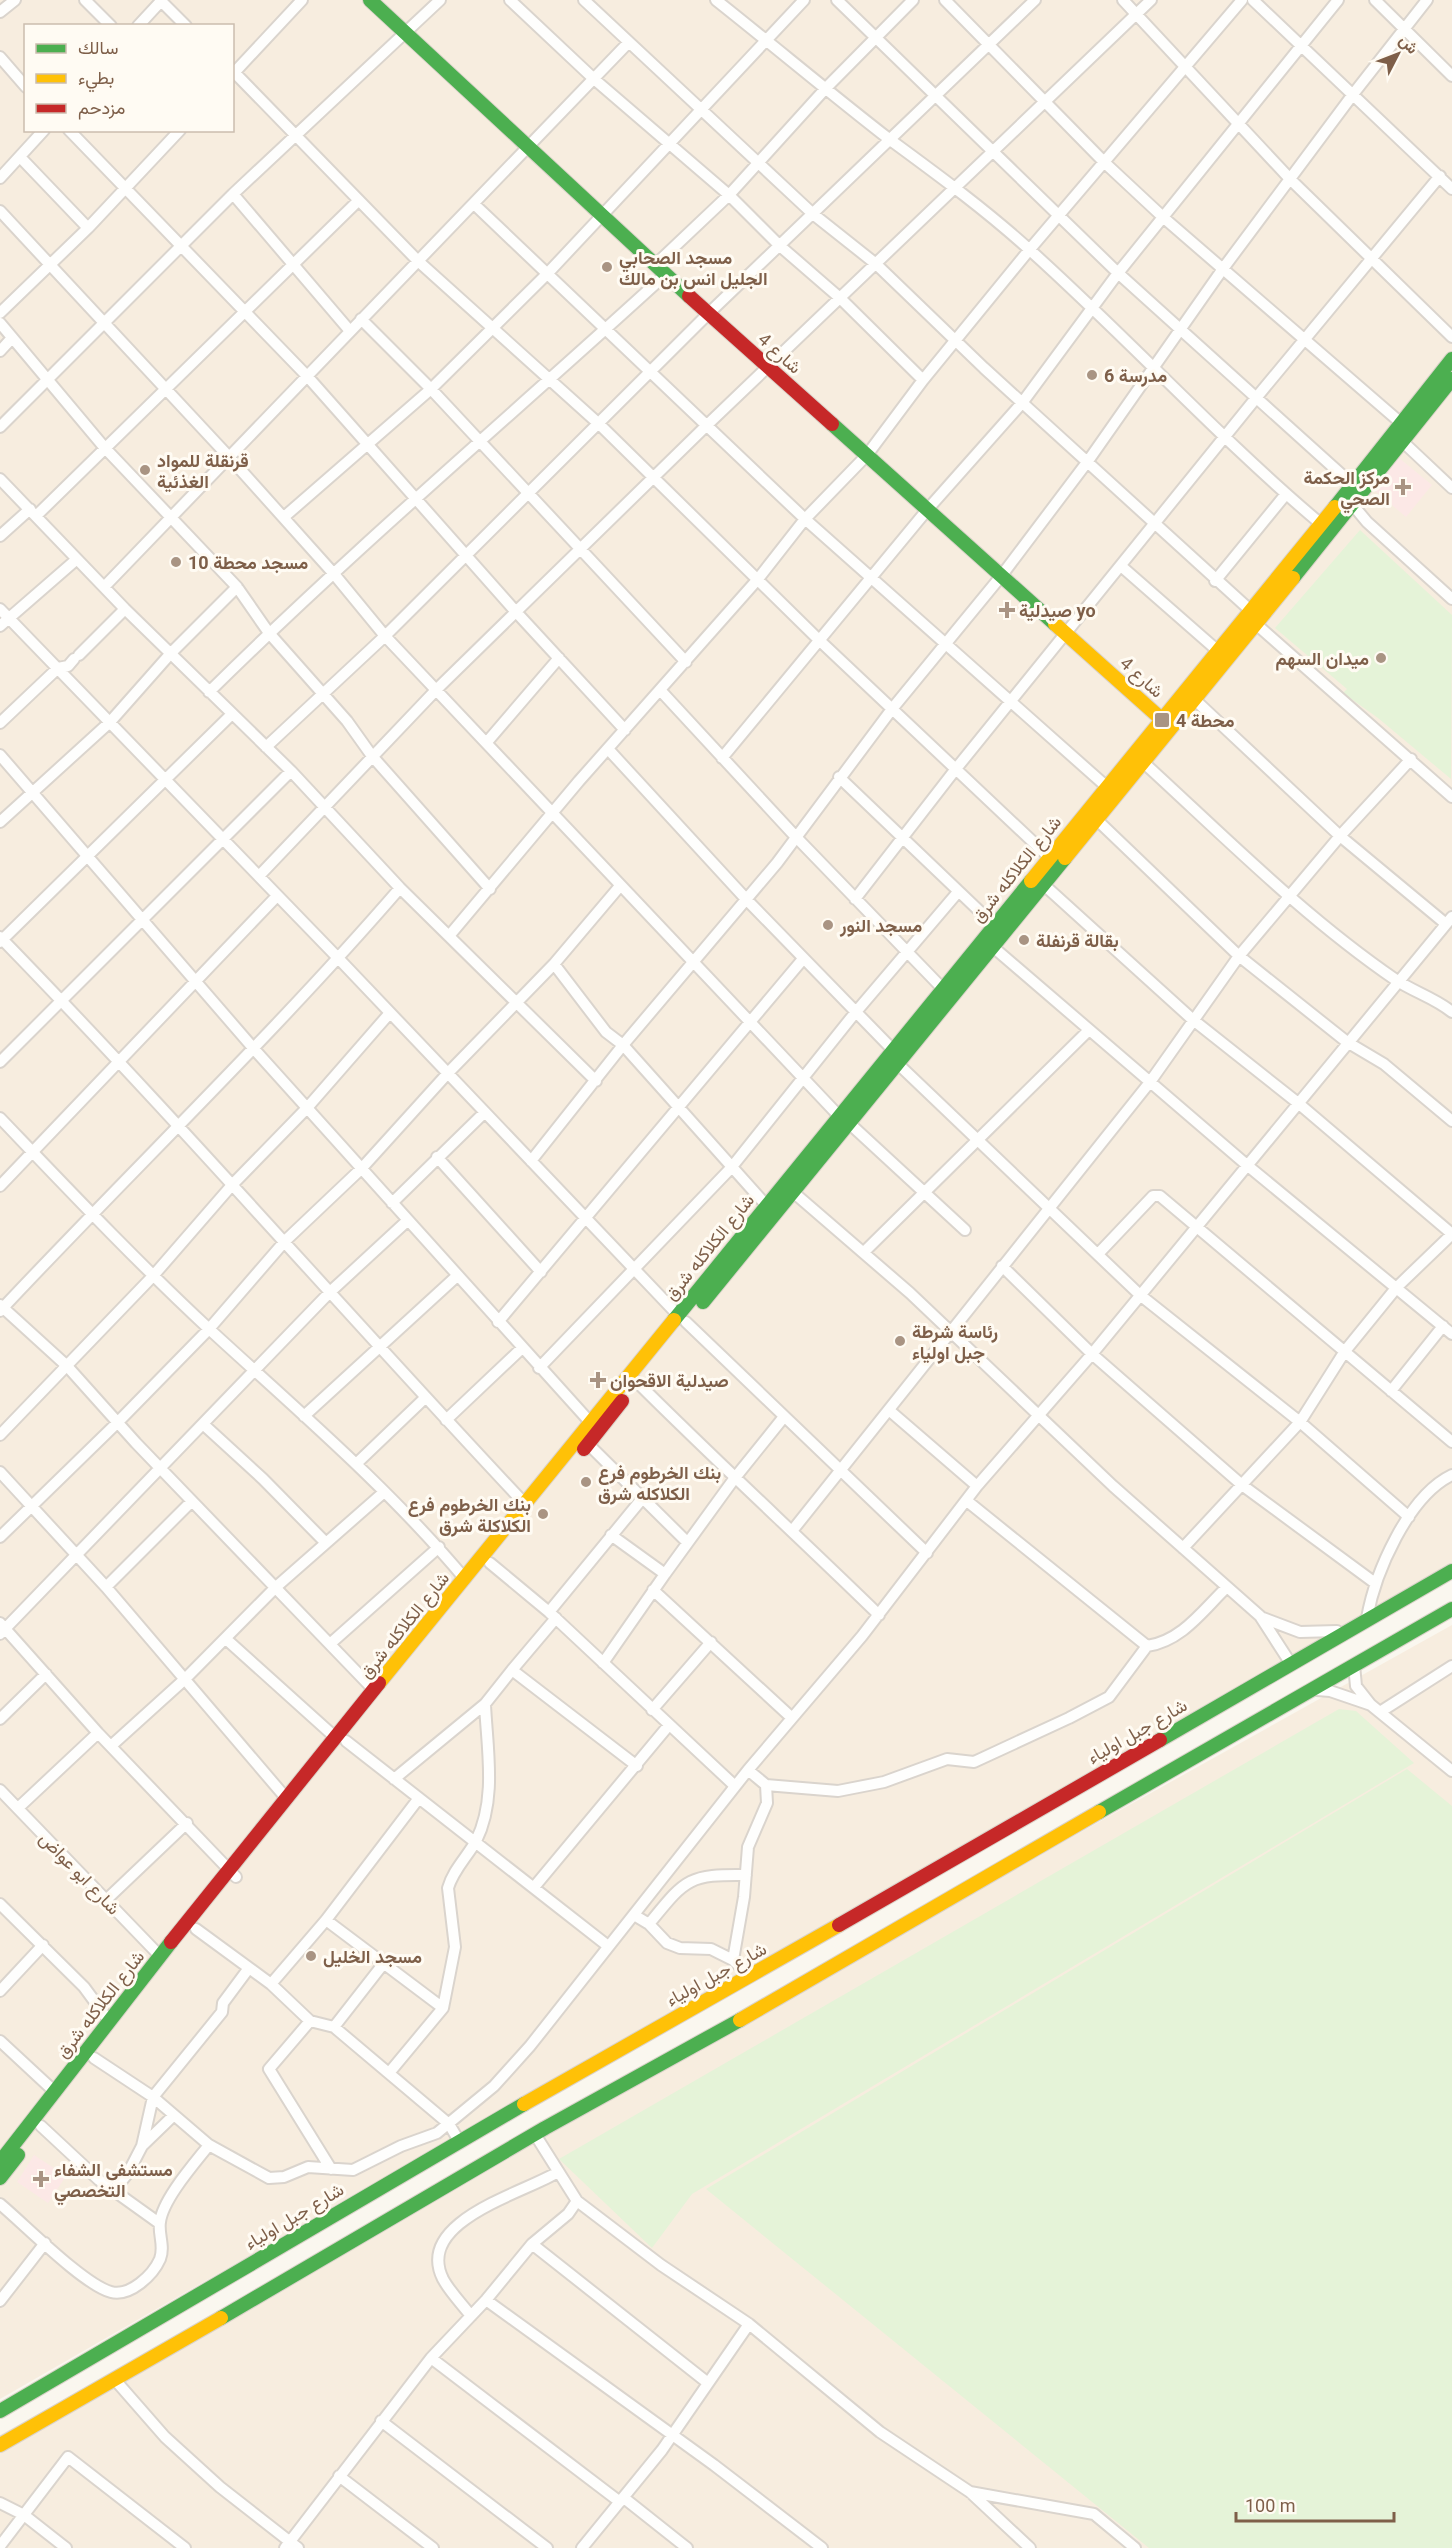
<svg xmlns="http://www.w3.org/2000/svg" width="1452" height="2548" font-family="Roboto,Vazirmatn,sans-serif">
<style>
.residential{fill:#f7eddf;fill-rule:evenodd}
.medical{fill:#fce8e6}
.green{fill:#e5f3d8}
.lines{fill:none;stroke-linecap:round;stroke-linejoin:round}
.street-casing{stroke:#dad4cd;stroke-width:14}
.fast-casing{stroke:#dad3ca;stroke-width:16}
.slow-casing{stroke:#dad3ca;stroke-width:16}
.jam-casing{stroke:#dad3ca;stroke-width:16}
.street{stroke:#fefefd;stroke-width:10}
.fast{stroke:#4caf50;stroke-width:14}
.slow{stroke:#ffc107;stroke-width:14}
.jam{stroke:#c62828;stroke-width:14}
.poi-dot{fill:#a99483;stroke:#fffbf3;stroke-width:2}
.labels{text-anchor:middle;dominant-baseline:central;stroke-width:6;stroke-linejoin:round;paint-order:stroke}
.poi-label{font-size:18px;font-weight:bold;fill:#7e5f49;stroke:#fffbf3;text-anchor:start}
.street-label{font-size:18px;fill:#7e5f49;stroke:#fffbf3}
</style>
<rect width="100%" height="100%" fill="#faf7ef"/>
<path class="residential" d="M0 0H1452V1564L0 2399ZM26 26H232V130H26Z
M1452 1625V2548H0V2435Z"/>
<path class="medical" d="M1399 458 1432 485 1406 517 1373 489Z
M34 2155 66 2176 48 2203 17 2182Z"/>
<path class="green" d="M1360 530 1452 615 1451 779 1378 718 1343 693 1347 689 1275 628Z
M1339 1709 1356 1711 1414 1763 692 2194 652 2248 559 2159Z
M1407 1769 1452 1806V2548H1149L706 2189Z"/>
<g class="lines">
<defs>
<path id="street" d="M85 0 111 26
M510 0 594 79 729 195 780 246 840 298 923 380
M584 0 813 214 876 264 984 368 1250 610
M716 0C774 46 831 94 889 139 938 175 986 210 1031 251 1130 340 1220 439 1321 524
M837 0 1118 273 1353 485
M945 0 1105 163 1164 218 1401 423
M1123 0 1291 180 1452 337
M1253 0 1452 189
M1375 0 1452 76
M161 1 186 26
M0 12 15 0
M138 26 162 0
M0 57 26 87
M232 70 418 261 599 424 819 640 1049 857
M232 75 302 0
M69 130 307 376 517 613 625 730
M20 157 88 228
M0 178 44 130
M233 194 350 331
M474 204 805 519 1107 787
M0 211 230 458 334 574 385 636 839 1116
M655 265 729 195 826 88 913 0
M0 313 88 228 180 130
M361 319 431 389 686 662
M0 323 104 447 237 587 269 633 347 721 372 756 490 889
M0 351 12 338
M0 427 233 194 440 0
M1402 441 1452 488
M0 479 125 609 291 771 400 888 596 1081
M1352 504 1367 522 1452 599
M37 515 358 201
M284 517 431 389 547 274 804 0
M0 536 30 509
M1121 566 1218 651
M1215 581 1286 494
M104 587 629 42
M0 609 339 959 678 1315
M1256 624 1452 797
M0 626 77 559
M79 655 125 609
M660 690 795 836 943 989
M209 692C356 547 513 414 665 275
M1194 699 1340 836 1446 924
M0 723 58 668 68 666 74 659
M487 742 559 658
M266 747 385 636 709 313 1035 0
M608 749 746 899 893 1050
M0 755 254 1049 590 1422
M722 758 927 510 1022 403 1118 273 1338 0
M1143 762C1225 837 1304 917 1396 980 1414 992 1435 998 1452 1012
M839 777 994 925
M1096 819 1239 956 1347 1042 1384 1064 1452 1121
M0 822 110 722 171 653 237 587
M259 876 437 689 706 426 1151 0
M1043 884 1192 1019 1298 1103 1452 1234
M855 899 955 770 1256 398 1440 176
M449 936 579 781 758 579 805 519 867 455 923 380 1030 249 1242 0
M0 937C180 1122 349 1317 525 1504
M0 942 232 714
M993 947 1248 1166 1452 1334
M554 964 606 1032 623 1045 766 1205
M0 1062 291 771
M897 1063 1140 1295 1300 1422 1409 1517
M0 1118C68 1189 136 1261 208 1328 296 1409 388 1487 465 1579
M849 1123 965 1230
M437 1157 541 1272
M531 1161 623 1045 777 863 892 709 1002 575 1088 461 1222 270 1354 93 1427 0
M0 1186 277 896
M793 1192 910 1293 1113 1486 1260 1616 1291 1664
M392 1203 484 1113
M864 1252 1088 1031
M1098 1254 1153 1196H1160L1452 1442
M1002 1266 1092 1354 1242 1485 1375 1583
M0 1305 67 1366 136 1443 374 1690
M0 1311C133 1169 273 1035 400 888
M498 1322 803 959
M686 1322 927 1553
M539 1368 731 1168 855 1013 958 892
M637 1382C716 1461 799 1537 879 1615
M1391 1391 1443 1326
M890 1411 977 1486
M304 1416 457 1276
M446 1420 521 1349
M203 1424 263 1479 326 1543
M0 1435 153 1276 232 1185 307 1108 389 1014
M588 1444 687 1542
M356 1464 425 1398
M0 1472 106 1587 286 1798
M967 1501 1147 1646
M792 1531 1150 1082 1239 956 1340 836 1411 759
M0 1537 118 1422 209 1329 285 1241 362 1168 448 1073 554 964 620 886
M1183 1548 1300 1422 1345 1351 1397 1287 1452 1234
M490 1563 549 1612 735 1786
M665 1574 734 1479 783 1418
M106 1587 192 1501
M653 1590 792 1718
M549 1612 641 1500
M556 1618 512 1670 637 1766
M1263 1618 1300 1632 1337 1631
M1367 1618C1375 1573 1408 1496 1452 1475
M0 1623 98 1733 236 1877
M0 1634 330 1292 407 1221
M226 1639 336 1738
M331 1643 439 1547
M603 1663 665 1574 611 1535
M1354 1665 1356 1686 1371 1705 1452 1771
M1317 1690 1330 1691 1371 1705
M652 1710 711 1642
M1380 1712 1452 1666
M0 1719 46 1674
M346 1741 608 1946
M112 1745 185 1679 276 1587 383 1493
M394 1779 485 1704 512 1670
M766 1785 838 1791 884 1782 947 1759 974 1762 1069 1718 1109 1697 1147 1646C1182 1641 1203 1610 1227 1587
M0 1790 160 1956
M18 1808 98 1733
M535 1886 669 1725
M106 1900 187 1823
M0 1904 84 1987 109 2021
M634 1915 649 1924 667 1943 680 1948 711 1949 733 1960 750 1976
M326 1920 443 2008
M649 1924C685 1880 687 1874 746 1875
M196 1929 271 1984 310 2021 334 2027 449 2124 459 2141
M733 1960 744 1897 748 1847 767 1803 766 1785 748 1770
M271 1984 326 1920 419 1798
M0 1991 43 1945
M310 2021 269 2069 331 2169
M334 2027 384 1963
M0 2041 55 2092
M94 2058 153 2097 209 2145 269 2178 284 2177 308 2167 353 2170 401 2146 437 2133 494 2086 530 2046 748 1770 862 1636 977 1486 1092 1354 1452 917
M389 2073 443 2008 455 1947 448 1888C453 1870 467 1857 476 1841 497 1799 487 1749 485 1704
M41 2126 99 2180 159 2223
M536 2136 577 2201 661 2265 749 2324 880 2432 970 2492 1030 2548
M142 2146 173 2116
M114 2190 128 2173 142 2146 153 2097 222 2012 223 2003 249 1968
M0 2204C24 2224 84 2285 111 2292 130 2297 153 2275 160 2259 165 2246 158 2234 160 2222 163 2199 194 2164 209 2145
M532 2244 708 2383
M486 2300 714 2465 822 2548
M0 2301 45 2243
M471 2316C462 2304 450 2292 443 2279 414 2221 524 2193 558 2172
M431 2358 620 2502
M116 2381 165 2437 220 2487 298 2548
M381 2421 547 2548
M339 2476 433 2548
M970 2492 1094 2514 1135 2548
M624 2498 687 2548
M0 2503 24 2515 66 2548
M0 2546 68 2457 185 2548
M285 2548 431 2358 486 2300 532 2244 568 2214 577 2201
M582 2548 662 2450 749 2324"/>
<path id="fast" d="M370 0 689 296
M832 424 1055 624
M1335 507 1452 359
M1293 578 1452 379
M703 1302 1065 858
M674 1320 1031 881
M1160 1740 1452 1571
M1099 1812 1452 1609
M0 2162 171 1942
M0 2178 18 2155
M221 2318 545 2128 740 2020
M0 2411 524 2104"/>
<path id="slow" d="M1055 624 1168 725
M1065 858 1293 578
M1031 881 1335 507
M379 1683 674 1320
M740 2020 1099 1812
M524 2104 839 1925
M0 2445 221 2318"/>
<path id="jam" d="M689 296 832 424
M584 1449 622 1401
M839 1925 1160 1740
M171 1942 379 1683"/>
</defs>
<use href="#street" class="street-casing"/>
<use href="#fast" class="fast-casing"/>
<use href="#slow" class="slow-casing"/>
<use href="#jam" class="jam-casing"/>
<use href="#street" class="street"/>
<use href="#fast" class="fast"/>
<use href="#slow" class="slow"/>
<use href="#jam" class="jam"/>
</g>
<g class="poi-dot">
<circle cx="607" cy="267" r="6"/>
<circle cx="1092" cy="375" r="6"/>
<circle cx="145" cy="470" r="6"/>
<path d="M1400 478h6v6h6v6h-6v6h-6v-6h-6v-6h6z"/>
<circle cx="176" cy="562" r="6"/>
<path d="M1004 601h6v6h6v6h-6v6h-6v-6h-6v-6h6z"/>
<circle cx="1381" cy="658" r="6"/>
<rect x="1154" y="712" width="16" height="16" rx="3"/>
<circle cx="828" cy="925" r="6"/>
<circle cx="1024" cy="940" r="6"/>
<circle cx="900" cy="1341" r="6"/>
<path d="M595 1371h6v6h6v6h-6v6h-6v-6h-6v-6h6z"/>
<circle cx="586" cy="1482" r="6"/>
<circle cx="543" cy="1514" r="6"/>
<circle cx="311" cy="1956" r="6"/>
<path d="M38 2170h6v6h6v6h-6v6h-6v-6h-6v-6h6z"/>
</g>
<g class="labels">
<g class="poi-label">
<text x="619" y="257">مسجد الصحابي<tspan x="619" dy="21">الجليل انس بن مالك</tspan></text>
<text x="1104" y="375">مدرسة 6</text>
<text x="157" y="460">قرنقلة للمواد<tspan x="157" dy="21">الغذئية</tspan></text>
<text x="1390" y="477" text-anchor="end">مركز الحكمة<tspan x="1390" dy="21">الصحي</tspan></text>
<text x="188" y="562">مسجد محطة 10</text>
<text x="1019" y="610">صيدلية yo</text>
<text x="1369" y="658" text-anchor="end">ميدان السهم</text>
<text x="1176" y="720">محطة 4</text>
<text x="840" y="925">مسجد النور</text>
<text x="1036" y="940">بقالة قرنفلة</text>
<text x="912" y="1331">رئاسة شرطة<tspan x="912" dy="21">جبل اولياء</tspan></text>
<text x="610" y="1380">صيدلية الاقحوان</text>
<text x="598" y="1472">بنك الخرطوم فرع<tspan x="598" dy="21">الكلاكله شرق</tspan></text>
<text x="531" y="1504" text-anchor="end">بنك الخرطوم فرع<tspan x="531" dy="21">الكلاكلة شرق</tspan></text>
<text x="323" y="1956">مسجد الخليل</text>
<text x="54" y="2169">مستشفى الشفاء<tspan x="54" dy="21">التخصصي</tspan></text>
</g>
<g class="street-label">
<text transform="translate(780 353) rotate(42)">شارع 4</text>
<text transform="translate(1142 677) rotate(42)">شارع 4</text>
<text transform="translate(1016 869) rotate(-51)">شارع الكلاكله شرق</text>
<text transform="translate(709 1247) rotate(-51)">شارع الكلاكله شرق</text>
<text transform="translate(404 1625) rotate(-51)">شارع الكلاكله شرق</text>
<text transform="translate(1137 1731) rotate(-30)">شارع جبل اولياء</text>
<text transform="translate(80 1873) rotate(46)">شارع ابو عواض</text>
<text transform="translate(716 1974) rotate(-29)">شارع جبل اولياء</text>
<text transform="translate(100 2004) rotate(-52)">شارع الكلاكله شرق</text>
<text transform="translate(294 2216) rotate(-31)">شارع جبل اولياء</text>
</g>
</g>
<rect x="24" y="24" width="210" height="108" fill="#fffbf3" stroke="#cbbdaf" stroke-width="1.5"/>
<rect x="36" y="44" width="30" height="9" fill="#4caf50" stroke="#cbbdaf" stroke-width="1.5"/>
<text x="78" y="54" font-size="18" fill="#7e5f49">سالك</text>
<rect x="36" y="74" width="30" height="9" fill="#ffc107" stroke="#cbbdaf" stroke-width="1.5"/>
<text x="78" y="84" font-size="18" fill="#7e5f49">بطيء</text>
<rect x="36" y="104" width="30" height="9" fill="#c62828" stroke="#cbbdaf" stroke-width="1.5"/>
<text x="78" y="114" font-size="18" fill="#7e5f49">مزدحم</text>
<g transform="translate(1398 54) rotate(48)" stroke="#fffbf3" stroke-width="4.5" paint-order="stroke">
<path d="M0-4.5L10 22L0 15L-10 22Z" fill="#7e5f49"/>
<text y="-9" font-size="16" font-weight="bold" text-anchor="middle" fill="#7e5f49">ش</text>
</g>
<path d="M1236 2512v9h158v-9" fill="none" stroke="#7e5f49" stroke-width="3"/>
<text x="1245" y="2512" font-size="18" fill="#7e5f49" stroke="#fffbf3" stroke-width="4.5" paint-order="stroke">100 m</text>
</svg>
